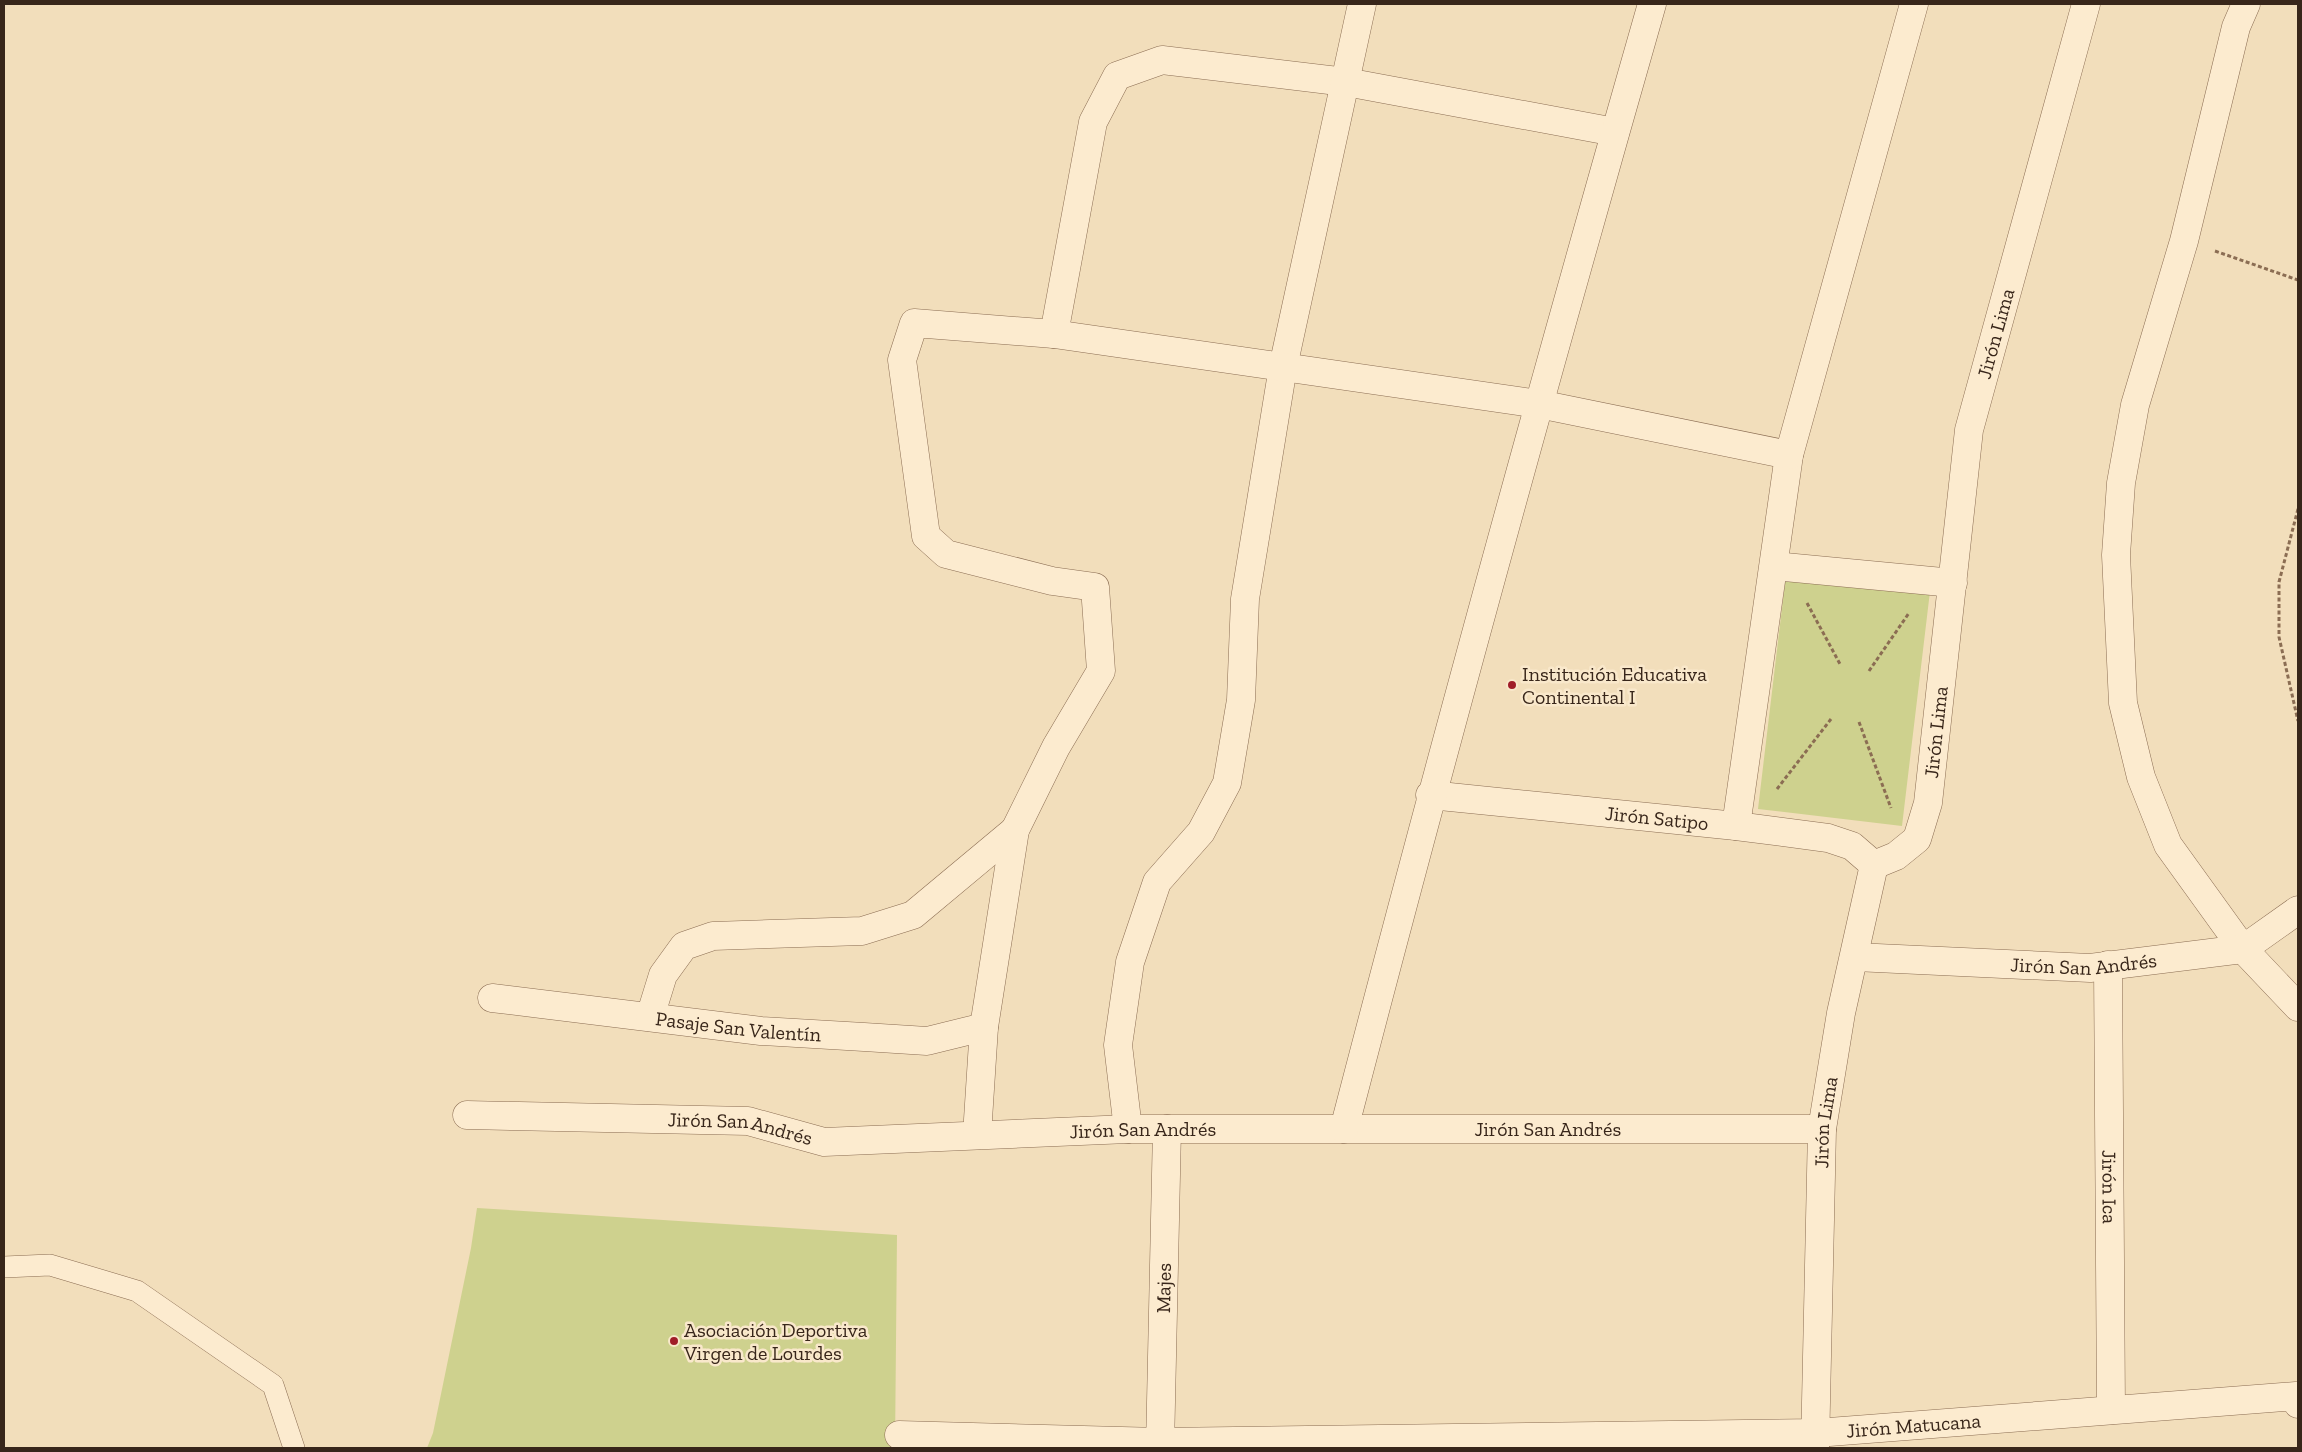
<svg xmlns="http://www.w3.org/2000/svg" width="2302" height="1452" font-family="'Zilla Slab',serif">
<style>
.green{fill:#ced18e}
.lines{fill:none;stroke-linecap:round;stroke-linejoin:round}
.service-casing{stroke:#8b6d53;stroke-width:22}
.minor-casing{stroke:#8b6d53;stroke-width:29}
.path{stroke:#8b6d53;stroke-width:3;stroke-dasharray:4 2.5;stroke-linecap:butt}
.service{stroke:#fcebcf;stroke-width:21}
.minor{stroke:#fcebcf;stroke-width:28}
.poi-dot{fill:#a01d28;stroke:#f9e8cb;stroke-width:2}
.labels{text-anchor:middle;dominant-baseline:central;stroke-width:5;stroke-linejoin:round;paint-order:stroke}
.street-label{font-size:20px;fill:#38261a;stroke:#f9e8cb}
.poi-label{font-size:20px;fill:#38261a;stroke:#f9e8cb;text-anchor:start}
</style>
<rect width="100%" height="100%" fill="#f2debb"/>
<path class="green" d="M1787 566 1931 583 1902 826 1758 809Z
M477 1208 897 1235 895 1448H427L433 1433 471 1248Z"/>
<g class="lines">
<defs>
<path id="service" d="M4 1267 50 1265 137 1291 273 1385 294 1448"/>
<g id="minor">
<path d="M2246 4 2236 27 2184 241 2135 405 2121 483 2116 555 2123 703 2141 777 2168 845 2243 949 2298 1007"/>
<path d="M1054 334 1093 122 1117 76 1162 60 1346 82 1615 132"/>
<path d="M1774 566 1953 583"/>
<path id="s1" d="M1430 795 1736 826 1828 838 1852 846 1874 865"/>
<path d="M1736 826 1789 455 1914 4"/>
<path id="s2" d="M1855 957 2090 968 2243 949 2298 910"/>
<path id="s3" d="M2108 965 2111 1410"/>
<path id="s4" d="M492 998 761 1031 864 1037 927 1041 984 1027"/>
<path d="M650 1017 663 975 684 946 713 936 862 931 913 915 1015 830"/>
<path id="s5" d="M467 1115 748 1121 824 1142 1128 1129H1822"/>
<path d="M1128 1129 1118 1045 1130 962 1157 882 1201 832 1227 783 1241 700 1245 599 1283 367 1362 4"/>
<path d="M1344 1129C1442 752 1545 378 1652 4"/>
<path d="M977 1135 984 1027 1015 830 1056 747 1101 671 1095 587 1052 581 946 554 926 536 902 360 914 323 1054 334 1539 404 1789 455"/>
<path id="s6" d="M899 1435 1160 1442 1816 1433 2296 1396 2298 1404"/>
<path id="s7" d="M1160 1448 1167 1129"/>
<path id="s8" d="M1815 1448 1822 1129 1841 1013 1874 865 1896 856 1917 839 1928 803 1969 430 2086 4"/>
</g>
</defs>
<use href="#service" class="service-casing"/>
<use href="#minor" class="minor-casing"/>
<path class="path" d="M2215 251 2298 280
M2298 509 2279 582V637L2298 721
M1807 603 1840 664
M1869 671 1909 613
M1859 722 1891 808
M1777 789 1831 719"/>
<use href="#service" class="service"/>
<use href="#minor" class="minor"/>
</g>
<g class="poi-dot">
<circle cx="1512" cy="685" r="5"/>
<circle cx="674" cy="1341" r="5"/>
</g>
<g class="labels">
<g class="street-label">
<text stroke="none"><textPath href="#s8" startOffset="1152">Jirón Lima</textPath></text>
<text stroke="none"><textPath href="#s8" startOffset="748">Jirón Lima</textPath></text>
<text stroke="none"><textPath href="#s1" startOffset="228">Jirón Satipo</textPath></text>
<text stroke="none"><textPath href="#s2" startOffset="229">Jirón San Andrés</textPath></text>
<text stroke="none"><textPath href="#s4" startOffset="248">Pasaje San Valentín</textPath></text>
<text stroke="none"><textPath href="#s8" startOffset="326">Jirón Lima</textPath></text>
<text stroke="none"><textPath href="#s5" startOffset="1084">Jirón San Andrés</textPath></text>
<text stroke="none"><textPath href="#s5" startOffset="274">Jirón San Andrés</textPath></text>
<text stroke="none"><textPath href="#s5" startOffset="679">Jirón San Andrés</textPath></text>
<text stroke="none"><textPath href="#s3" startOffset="222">Jirón Ica</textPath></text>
<text stroke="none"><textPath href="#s7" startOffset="160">Majes</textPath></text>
<text stroke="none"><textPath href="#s6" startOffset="1015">Jirón Matucana</textPath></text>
</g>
<g class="poi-label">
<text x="1522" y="674">Institución Educativa<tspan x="1522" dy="23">Continental I</tspan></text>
<text x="684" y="1330">Asociación Deportiva<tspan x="684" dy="23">Virgen de Lourdes</tspan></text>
</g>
</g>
<rect width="2302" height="1452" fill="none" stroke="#38261a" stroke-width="10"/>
</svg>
